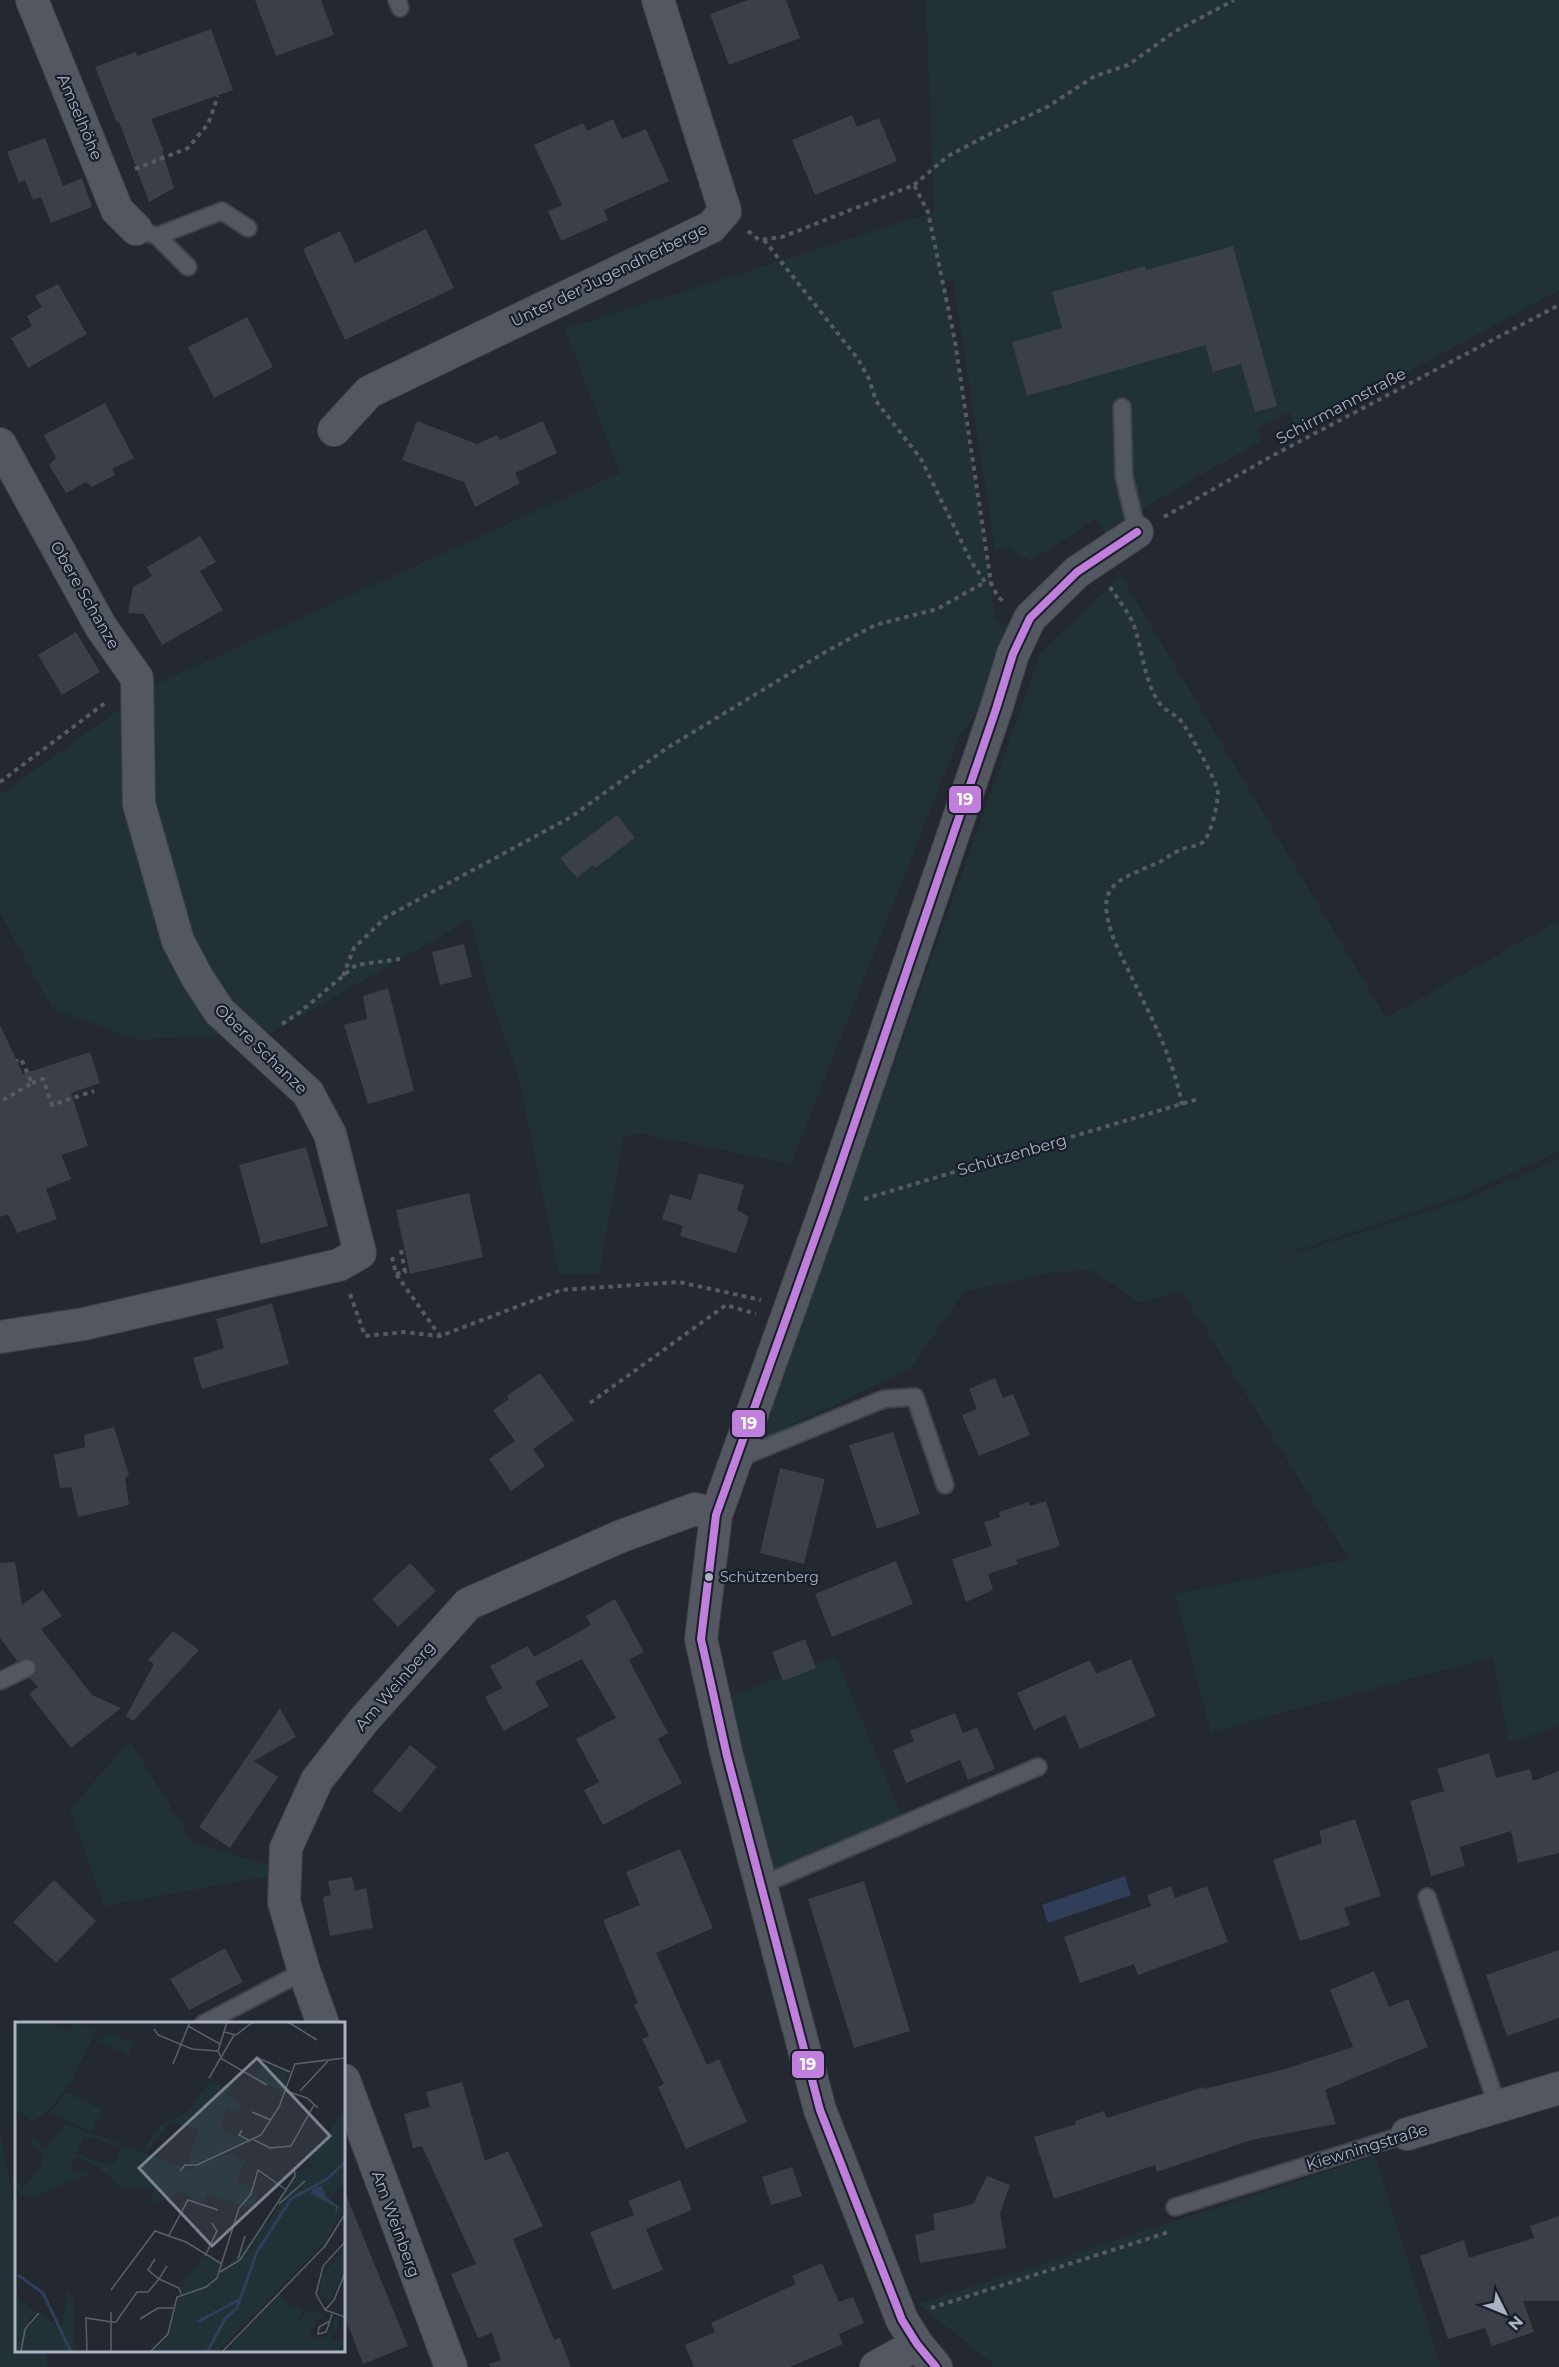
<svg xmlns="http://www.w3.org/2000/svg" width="1559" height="2367" font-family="Montserrat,sans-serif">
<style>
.green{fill:#213237}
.water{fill:#303e59}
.building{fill:#3b3f47}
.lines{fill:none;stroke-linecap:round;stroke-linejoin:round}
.service-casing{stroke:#404349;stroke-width:20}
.minor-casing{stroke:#404349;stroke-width:34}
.path{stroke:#565a62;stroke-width:4;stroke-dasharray:4.5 4.5;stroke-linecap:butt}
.service{stroke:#53575f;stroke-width:16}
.minor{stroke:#53575f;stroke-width:32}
.bus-1-casing{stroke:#181e2a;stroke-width:12}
.bus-1{stroke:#c07fdc;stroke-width:8}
.bus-dot{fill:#acb3c3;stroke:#181e2a;stroke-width:2}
.labels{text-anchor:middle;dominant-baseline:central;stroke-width:4.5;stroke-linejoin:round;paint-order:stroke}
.bus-label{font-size:14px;fill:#acb3c3;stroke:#181e2a;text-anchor:start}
.street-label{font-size:16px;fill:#acb3c3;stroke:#181e2a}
.inset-river{fill:none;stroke:#303e59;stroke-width:3}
.inset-road{fill:none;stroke:#5a606b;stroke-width:1.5}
.view{fill:#7c8290;fill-opacity:0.15;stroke:#7c8290;stroke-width:3}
.inset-edge{fill:none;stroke:#acb3c3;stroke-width:3}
.line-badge{stroke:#181e2a;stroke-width:2}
.badge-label{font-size:16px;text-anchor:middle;font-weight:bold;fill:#fff}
</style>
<rect width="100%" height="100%" fill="#242830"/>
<path class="green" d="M929 0H1559V290L1298 432 1289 412 1257 428 1263 440 1146 506 1108 539 1097 518 1031 561 1009 548 995 549 953 280 945 281 996 622 1037 627 959 737 791 1164 644 1134 624 1136 599 1274H559L519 1078 489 992 471 919 273 1032 137 1040 52 1008 0 913V795L152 686 620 473 565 329 934 212 926 3Z
M1121 576 1386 1018 1559 920V1151L1464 1195 1228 1274 1467 1199 1559 1159V1726L1509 1742 1493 1657 1211 1732 1175 1594 1349 1559 1181 1290 1140 1303 1092 1270 1043 1274 964 1292 911 1368 759 1441 1041 652Z
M835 1656 902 1816 768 1875 727 1698Z
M130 1741 193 1843 269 1865 268 1878 252 1879 104 1906 70 1809Z
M0 2134 16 2214V2350L45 2351 48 2367H0Z
M1375 2156 1441 2367H994L991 2362 918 2304Z"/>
<path class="water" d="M1125 1876 1131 1895 1048 1923 1042 1905Z"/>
<path class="building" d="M255 0H321L334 35 276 56Z
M748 0H786L800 38 729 65 710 14Z
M211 29 233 90 151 119 164 151H162L174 188 149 202 119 122 117 123 95 67 136 52 137 56Z
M852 115 857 127 879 118 897 161 815 195 792 140Z
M613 119 622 139 646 129 669 181 604 210 608 220 561 241 548 211 562 205 534 145 583 123 587 131Z
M45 138 63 186 82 178 92 207 51 223 41 197 33 200 25 180 19 183 7 152Z
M426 229 454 288 345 340 303 249 340 231 355 263Z
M1233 246 1277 406 1255 412 1241 364 1213 372 1205 345 1027 396 1012 342 1062 328 1052 292 1145 266 1146 270Z
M58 284 87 334 28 368 11 338 32 326 27 316 42 307 35 296Z
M247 317 273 367 214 398 188 347Z
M105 403 134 458 112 469 115 475 92 487 86 482 66 493 49 465 56 458 44 435Z
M417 421 477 444 497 435 500 440 543 421 557 453 515 473 520 483 475 507 464 482 402 460Z
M200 536 216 562 200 571 223 610 162 645 144 614 128 613 133 587 152 576 147 567Z
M76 632 100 672 62 695 38 655Z
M617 815 635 838 595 868 593 865 577 878 560 858Z
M464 944 472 977 440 985 432 952Z
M388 988 414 1091 368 1104 344 1025 367 1019 363 996Z
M0 1025 23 1074 90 1052 100 1083 71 1093 88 1146 61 1155 71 1179 46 1189 57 1219 17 1233 8 1214 0 1217Z
M306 1147 328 1226 261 1244 239 1165Z
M699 1173 744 1185 737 1210 749 1217 736 1253 680 1236 683 1226 662 1219 670 1194 691 1200Z
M469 1193 483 1257 410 1274 396 1210Z
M272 1303 289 1364 202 1389 193 1358 224 1348 216 1319Z
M540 1373 574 1420 533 1449 545 1466 511 1491 489 1459 515 1441 493 1410 509 1399 507 1396Z
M995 1378 1003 1398 1013 1394 1030 1435 979 1456 962 1415 977 1409 969 1389Z
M114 1427 129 1475 125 1478 129 1505 78 1517 71 1487 60 1488 54 1455 85 1447 84 1435Z
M893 1432 920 1514 877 1529 849 1445Z
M780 1468 825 1479 804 1564 760 1553Z
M1046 1501 1060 1546 1016 1560 1018 1564 988 1574 993 1590 966 1602 952 1559 992 1546 984 1522 1000 1517 999 1512 1028 1502 1030 1506Z
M896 1561 913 1604 832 1637 815 1594Z
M15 1562 22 1605 43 1590 62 1616 41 1629 92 1695 121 1708 71 1748 29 1694 38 1687 30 1678 36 1673V1663L28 1658 17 1661 0 1638V1563Z
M410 1563 436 1591 398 1627 372 1599Z
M615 1599 644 1652 629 1660 668 1733 658 1739 682 1783 603 1825 584 1790 599 1782 576 1739 616 1718 582 1659 535 1682 549 1706 504 1731 485 1697 502 1688 490 1666 528 1646 534 1657 591 1625 586 1616Z
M173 1631 199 1650 133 1721 126 1716 154 1664 148 1660Z
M805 1639 816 1668 783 1681 772 1652Z
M1131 1659 1156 1716 1080 1749 1065 1715 1034 1730 1017 1693 1090 1660 1096 1674Z
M280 1708 296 1737 254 1761 278 1777 230 1848 199 1827Z
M955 1713 963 1733 977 1727 995 1769 968 1780 960 1760 906 1783 893 1750 914 1741 910 1731Z
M410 1745 437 1767 400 1813 372 1791Z
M1489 1753 1496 1778 1530 1769 1533 1781 1559 1771V1853L1518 1863 1511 1831 1460 1847 1465 1866 1431 1876 1410 1801 1444 1791 1437 1769Z
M1355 1819 1381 1896 1344 1908 1350 1925 1300 1941 1273 1860 1322 1843 1319 1831Z
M680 1849 713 1928 656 1953 707 2065 719 2059 747 2122 686 2149 658 2087 664 2084 642 2039 649 2036 634 2005 638 2003 603 1920 640 1905 626 1872Z
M352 1877 355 1891 366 1888 373 1928 330 1936 323 1897 331 1895 328 1881Z
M54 1880 96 1921 56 1963 13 1922Z
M864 1881 910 2031 854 2048 808 1899Z
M1171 1886 1175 1898 1207 1886 1228 1942 1138 1975 1134 1964 1080 1983 1064 1937 1151 1906 1147 1895Z
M225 1948 243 1982 189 2010 170 1979Z
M1559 1950V2018L1507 2036 1486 1975Z
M1374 1971 1389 2007 1408 1999 1428 2047 1325 2090 1336 2124 1251 2140 1157 2172 1155 2165 1054 2199 1034 2137 1076 2124 1075 2121 1104 2111 1107 2118 1203 2087 1204 2089 1285 2069 1353 2047 1330 1990Z
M462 2082 485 2161 508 2151 543 2226 513 2239 554 2340 560 2338 571 2367H490L489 2364 501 2360 492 2333 478 2338 451 2274 476 2264 422 2146 413 2148 404 2114 430 2107 426 2092Z
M792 2167 802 2196 771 2205 762 2177Z
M987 2176 1010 2185 1000 2213 1006 2248 920 2263 915 2235 935 2230 933 2214 973 2204Z
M680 2180 692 2210 646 2229 663 2270 613 2290 590 2232 634 2215 628 2201Z
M344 2190 408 2346 363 2364 344 2315Z
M1559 2216V2301H1523L1534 2332 1492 2346 1485 2328 1448 2339 1420 2256 1464 2240 1469 2258 1534 2238 1530 2226Z
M822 2263 839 2302 853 2297 864 2323 839 2334 843 2344 790 2367H694L685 2345 715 2332 711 2323 796 2284 792 2276Z"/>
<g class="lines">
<defs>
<path id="service" d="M397 0 400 8
M136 229 157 236 222 211 248 228
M157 236 188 267
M1122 407 1124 476 1137 532
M737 1459 884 1399 915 1397 945 1485
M0 1681 27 1668
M761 1885 1038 1767
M1427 1897 1498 2108
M203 2024 304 1971
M1175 2207 1407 2134"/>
<path id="minor" d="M32 0 117 210 136 229
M334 430 369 392 711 227 725 211 658 0
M0 444 101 627 137 678 139 804 178 941 197 977 219 1011 308 1093 330 1134 360 1253 339 1265 84 1324 0 1337
M323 2024 304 1971 284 1902 286 1848 317 1780 363 1721 468 1604 619 1537 695 1509 716 1515
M344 2080 451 2367
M1407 2134 1559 2088
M876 2367 917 2344
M936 2367 917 2344 902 2320 820 2110 727 1756 701 1639 716 1515 825 1210 996 709 1013 654 1030 618 1077 572 1137 532"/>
</defs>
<use href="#service" class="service-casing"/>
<use href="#minor" class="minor-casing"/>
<path class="path" d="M135 169 188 148 208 124 218 96
M914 185 948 156 992 133 1047 107 1095 76 1128 65 1174 32 1234 0
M748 231 759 240 782 237 914 185 928 212 955 341 991 583 998 597 1003 601
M764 240 858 359 869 379 876 401 921 459 971 561 985 582 991 583
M1164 517 1270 457 1559 305
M1110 587C1118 600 1129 612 1134 626 1143 651 1144 682 1160 704 1165 711 1175 714 1181 721 1189 731 1218 783 1218 793 1217 807 1212 831 1204 841 1199 847 1189 846 1183 849 1173 852 1165 860 1155 864 1109 883 1096 889 1114 940 1138 994 1171 1046 1182 1105
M0 782 105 703
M343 976 354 948 386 917 571 817 667 748 827 651 875 625 937 609 985 582
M282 1024 300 1012 356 965 400 959
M32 1083 43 1079 52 1105 94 1091
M3 1100 32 1083 21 1059 17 1061
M864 1199 1198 1099
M392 1257 396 1274 440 1336
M396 1274 405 1272 401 1250 404 1249
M350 1294 365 1336 404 1332 440 1336 561 1290 679 1282 761 1300
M590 1403 726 1305 756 1314
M931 2308 1169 2232"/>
<use href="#service" class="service"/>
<use href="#minor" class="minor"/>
<defs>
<path id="bus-1" d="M936 2367 917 2344 902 2320 820 2110 727 1756 701 1639 716 1515 825 1210 996 709 1013 654 1030 618 1077 572 1137 532"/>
</defs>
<use href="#bus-1" class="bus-1-casing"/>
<use href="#bus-1" class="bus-1"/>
</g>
<circle class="bus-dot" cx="709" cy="1577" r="5"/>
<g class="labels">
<g class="bus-label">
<text x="720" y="1577">Schützenberg</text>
</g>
<g class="street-label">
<text transform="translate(80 117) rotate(67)">Amselhöhe</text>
<text transform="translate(609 275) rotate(-26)">Unter der Jugendherberge</text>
<text transform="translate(1341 406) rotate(-28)">Schirrmannstraße</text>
<text transform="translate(85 595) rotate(60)">Obere Schanze</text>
<text transform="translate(261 1049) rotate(44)">Obere Schanze</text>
<text transform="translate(1012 1155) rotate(-16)">Schützenberg</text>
<text transform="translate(395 1686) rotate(-49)">Am Weinberg</text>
<text transform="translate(1367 2147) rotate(-17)">Kiewningstraße</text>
<text transform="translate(396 2224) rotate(70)">Am Weinberg</text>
</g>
</g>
<g transform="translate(15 2022)">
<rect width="330" height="330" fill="#242830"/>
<path d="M0 0H31L55 10 60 0 82 7 55 62 30 92 17 99 0 87ZM91 10 118 21 113 33 78 16 88 17ZM249 41 273 50 269 71 240 55ZM195 58 214 68 210 72 227 83 222 91 212 85 206 105 209 111 233 119 181 142 173 141 183 108 156 99 134 128 130 127 143 104 174 89ZM52 70 87 88 76 110 34 91ZM330 86V158L316 177 330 187 308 222 203 330H137L154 314 166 266 188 234 212 244 236 219 255 198 282 146 283 150 298 145 294 138ZM51 102 178 149 180 143 218 131 224 140 233 135 221 158 242 169 240 188 192 171 187 181 164 168 154 178H143L134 183 139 166H106L83 145 60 134 54 148 74 152 22 173H5L0 160 9 166 27 142V132L14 121 18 116 30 126ZM70 114 106 125 101 139 96 143 61 132ZM330 226V250L314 280 309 272 304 276 307 253ZM52 270 58 273V316L62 330H0V275L22 290 15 295 13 306 25 292 47 307ZM265 271 272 282 288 288 279 309 290 289H300L310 295 301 298 294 314 308 316 317 310 319 296 323 295 325 302 316 314 321 320 330 317V330H211Z" fill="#213237" fill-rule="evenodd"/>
<path d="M307 164 311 175 324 185 320 194 321 185 296 172 298 166Z" fill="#303e59"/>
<path class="inset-river" d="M3 253 28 271 56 330M182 300 224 278M192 330 210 297 222 286 242 230 276 177 312 157 330 140"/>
<path class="inset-road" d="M212 0 203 29 207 37 252 63M273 0 302 18M173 4 205 22M139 7 143 13 177 27 203 29M209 10 221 13 238 0M243 36 275 50M158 42 175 0M194 56 219 13M271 69 292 76 303 86M285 69 313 39M237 90 256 98M227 108 224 113 235 119M239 118 255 126 276 124 299 83M165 149 170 143H182L246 113 264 85 280 42 330 36M264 182 290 159M154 213 173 178 203 188M330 220 308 244 301 272 310 288 330 295M190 234 202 209 197 201M140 237 133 248 144 257 152 244M223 237 230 214M205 250 225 238 280 154 279 145M96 268 140 209 171 220 207 242M310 288 319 278 330 251M96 290V300H101L122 270H133L144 257 164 266 166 272M125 297 143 286H158M315 299 304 305 303 312 311 310 312 307 314 302 317 292M6 330 10 307 24 291M72 330 71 296 96 300V330M135 330 153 312 162 275 191 265 202 256 224 186 236 172 243 148 270 167M207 330 310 224 330 192"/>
<path class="view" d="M242 36 315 114 197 224 124 146Z"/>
<rect width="330" height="330" class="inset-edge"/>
</g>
<g class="line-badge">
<rect x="948" y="785" width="34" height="29" rx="6" fill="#c07fdc"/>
<rect x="731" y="1409" width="35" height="29" rx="6" fill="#c07fdc"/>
<rect x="791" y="2050" width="34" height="29" rx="6" fill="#c07fdc"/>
</g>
<g class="badge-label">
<text x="965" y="805">19</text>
<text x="749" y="1429">19</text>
<text x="808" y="2070">19</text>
</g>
<g transform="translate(1505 2313) rotate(133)" stroke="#181e2a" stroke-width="4.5" paint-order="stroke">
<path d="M0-4.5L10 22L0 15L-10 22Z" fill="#acb3c3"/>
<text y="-9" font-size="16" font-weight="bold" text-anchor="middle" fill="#acb3c3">N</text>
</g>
</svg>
